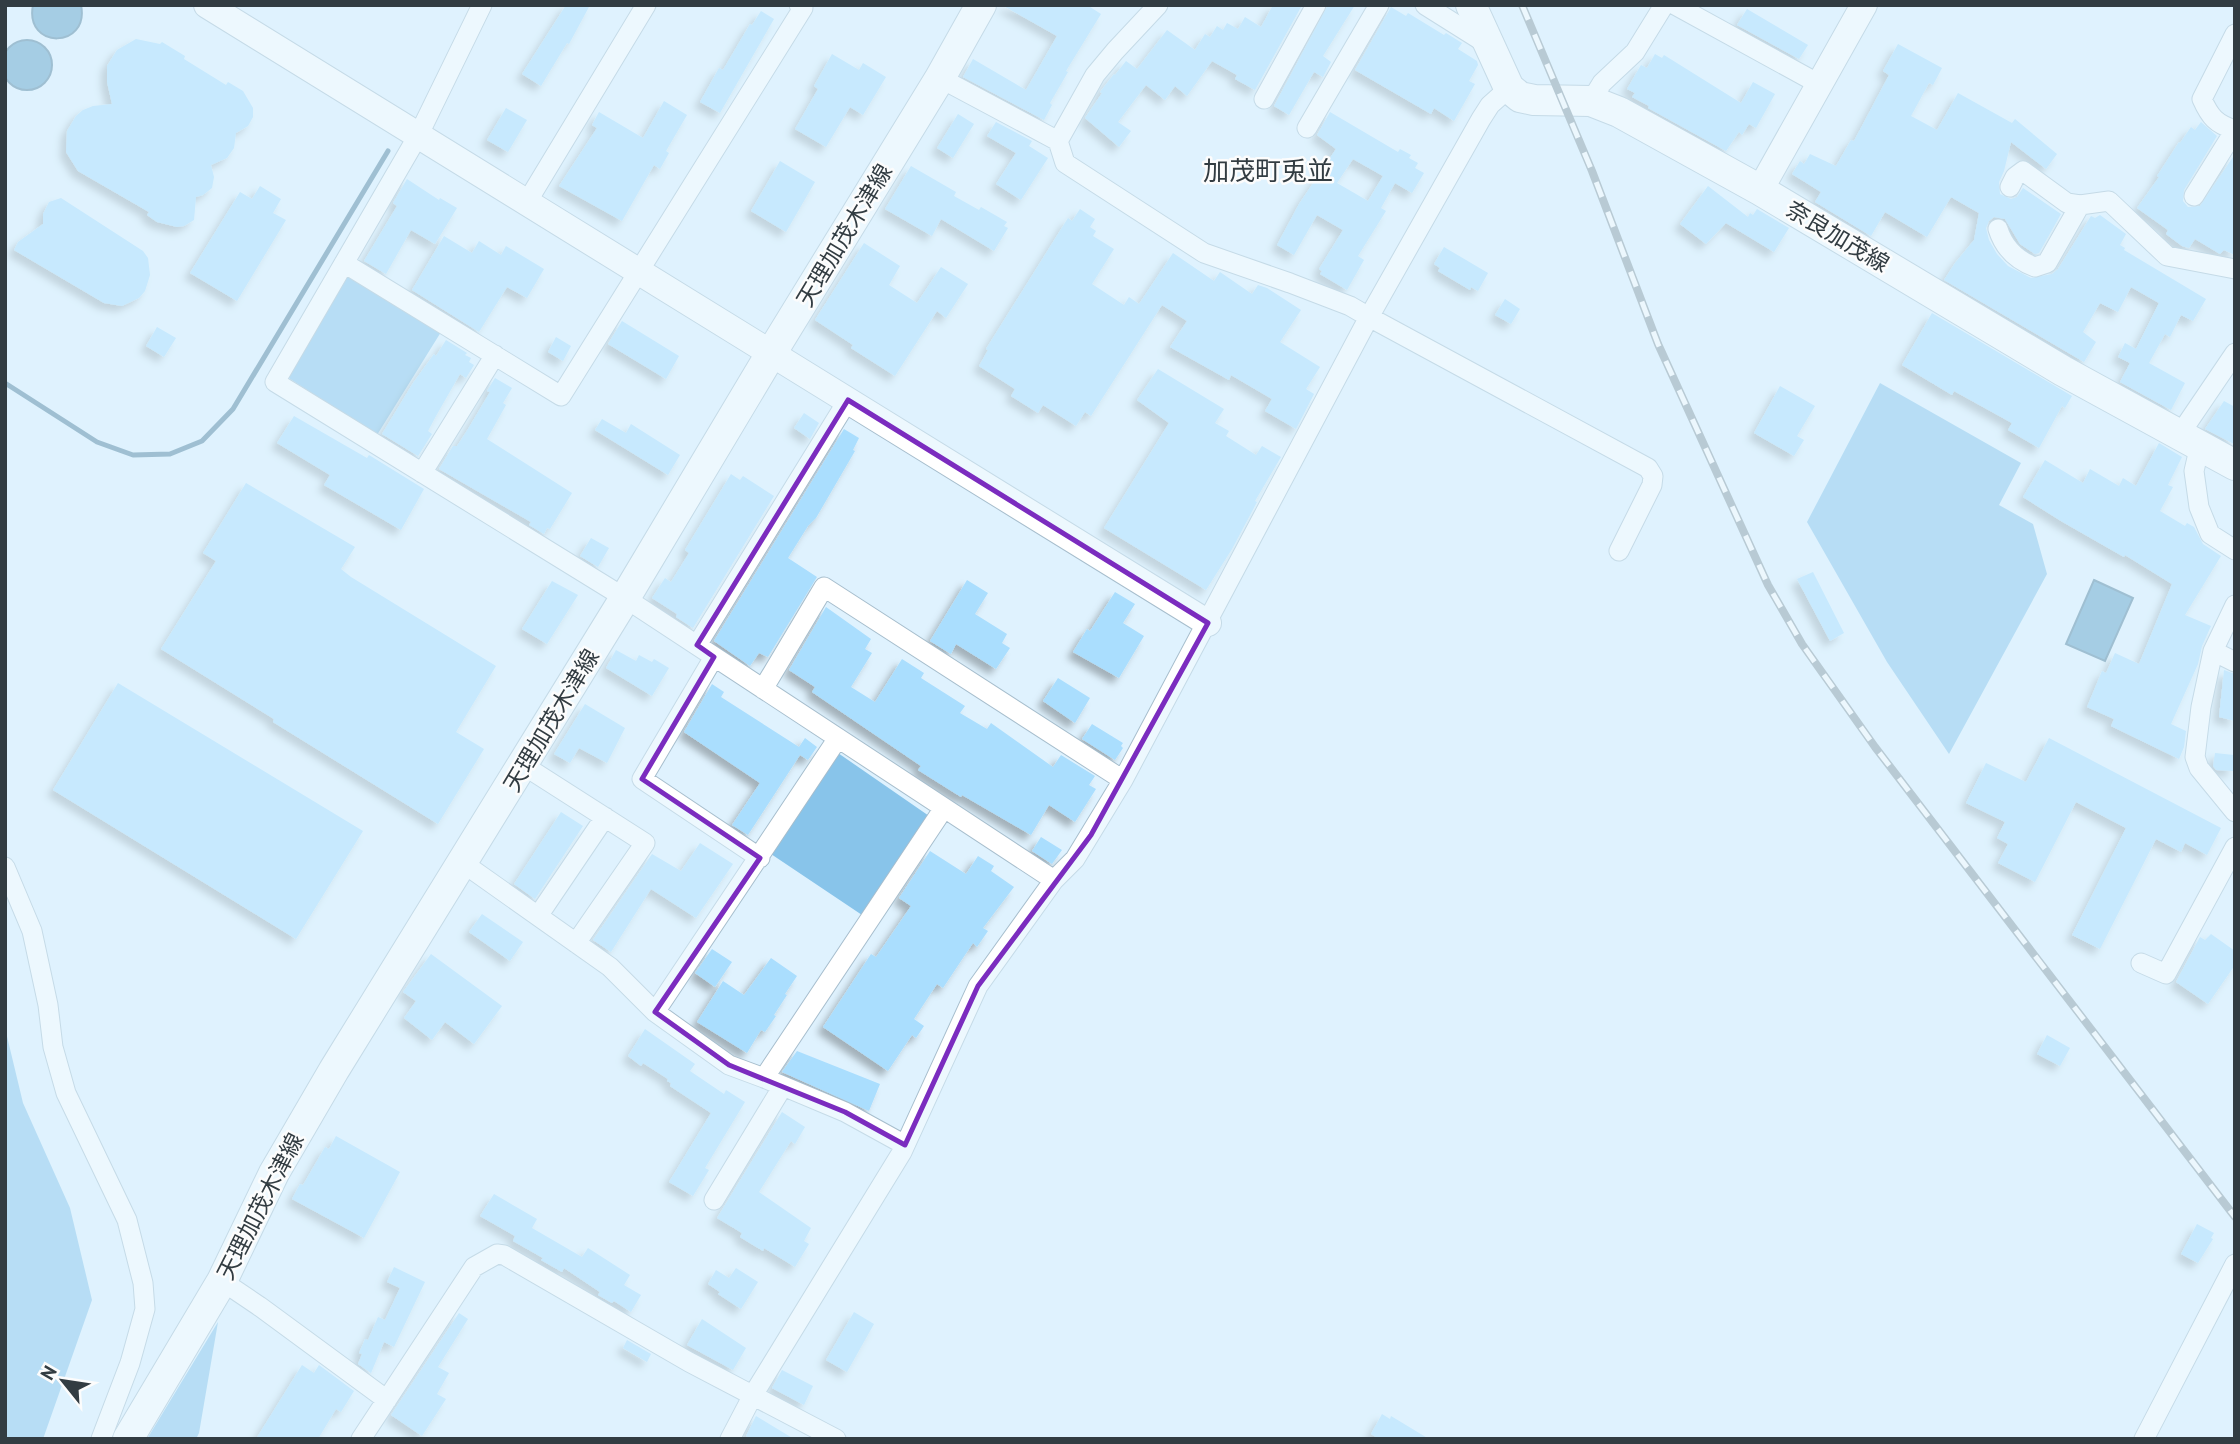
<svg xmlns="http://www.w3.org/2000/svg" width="2240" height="1444" font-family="'PT Sans','Noto Sans JP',sans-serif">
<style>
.green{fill:#88c4ea}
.water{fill:#60a0c6;stroke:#52829e;stroke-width:2}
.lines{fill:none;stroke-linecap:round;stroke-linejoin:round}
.stream{stroke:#52829e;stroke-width:5}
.building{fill:#aadefe;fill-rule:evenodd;filter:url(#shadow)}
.street-casing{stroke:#a7becd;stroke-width:21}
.secondary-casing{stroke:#a7becd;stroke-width:28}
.primary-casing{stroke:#a7becd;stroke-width:32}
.street{stroke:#fff;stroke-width:19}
.secondary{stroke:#fff;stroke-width:26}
.primary{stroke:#fff;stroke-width:30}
.rail-casing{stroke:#8b9aa3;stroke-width:8}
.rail{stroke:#fcfcfc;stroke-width:5;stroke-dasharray:16;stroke-linecap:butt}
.marked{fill:none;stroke:#7b2cbf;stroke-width:5;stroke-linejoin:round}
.labels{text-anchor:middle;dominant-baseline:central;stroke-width:5;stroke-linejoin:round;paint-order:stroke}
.street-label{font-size:23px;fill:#323c42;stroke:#fcfcfc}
.quarter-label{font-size:26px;fill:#323c42;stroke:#fcfcfc}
</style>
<defs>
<filter id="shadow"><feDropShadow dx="-6" dy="6" stdDeviation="3.5" flood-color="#0004"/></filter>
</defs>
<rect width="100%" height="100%" fill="#dff2fe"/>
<path class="green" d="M346 276H349L441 332 377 435 287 377Z
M1880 383 2021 463 1999 505 2033 524 2047 574 1949 754 1887 662 1807 522Z
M838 753 932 818 865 917 771 854Z
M5 1028 23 1103 70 1208 92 1300 43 1439H5Z
M218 1322 199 1433 196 1439H147Z"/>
<path class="water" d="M33 5H81C90 49 24 50 33 5Z
M2 65a25 25 0 1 1 50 0a25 25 0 1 1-50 0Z
M2094 580 2133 598 2105 661 2066 644Z"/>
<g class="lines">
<path class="stream" d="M5 383 97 442 133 455 170 454 202 441 233 409 388 151"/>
</g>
<path class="building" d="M566 5H590L569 44 567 43 541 86 522 74Z
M1002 5H1087L1101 14 1066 71 1068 72 1050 103 1052 105 1044 120 963 77 973 59 1026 90 1057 36Z
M1273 5 1301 7 1255 90 1235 79 1237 75 1212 61 1187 96 1175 86 1165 100 1146 85 1118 122 1131 131 1119 147 1085 118 1102 93 1100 92 1114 74 1115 75 1126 61 1137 69 1167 30 1195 50 1205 34 1210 37 1217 26 1223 30 1227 23 1238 29 1245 17 1261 27Z
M1328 5H1355L1323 56 1331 62 1323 77 1314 72 1289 115 1274 106Z
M1391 7 1406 16 1408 13 1444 35 1446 33 1462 43 1458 49 1477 61 1478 65 1469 81 1475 84 1454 121 1434 108 1431 114 1355 70Z
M1747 9 1808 45 1799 59 1737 25Z
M761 11 774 19 720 113 700 102 719 68 723 70 750 24 752 25Z
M136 39 160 44 162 42 185 56 184 59 226 85 228 82 243 91 253 108V117L248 126 236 133 234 148 227 158 211 165 214 177 212 188 203 195 196 197 194 220 184 226 177 227 157 222 147 215 149 212 78 171 66 152 67 131 76 116 83 110 93 106 112 104 107 82V66L117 50Z
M1898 44 1942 68 1933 85 1929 83 1911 116 1937 130 1958 93 2012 123 2015 119 2057 154 2046 169 2011 142 2004 171 1999 182 2000 194 2011 199 2017 197 2023 188 2061 214 2039 253 2035 254 2020 244 2005 219 1994 217 1989 221 1986 228 1989 240 1997 254 2008 266 2031 278 2052 274 2058 269 2091 216 2095 218 2100 215 2126 234 2120 245 2125 248 2124 250 2206 299 2193 321 2181 315 2170 337 2165 334 2149 363 2185 383 2171 410 2120 382 2130 363 2118 357 2125 343 2136 349 2159 303 2131 287 2118 312 2100 303 2083 332 2096 342 2084 362 1944 280 1955 263 1974 240 1979 213 1951 197 1927 237 1885 212 1871 236 1815 202 1821 192 1792 174 1800 161 1804 164 1810 154 1836 166 1851 140 1854 141 1889 75 1883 71Z
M832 54 859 70 863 63 886 77 863 115 850 107 826 147 795 129 818 89 814 86Z
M1655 54 1662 58 1664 55 1741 103 1753 82 1775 94 1756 128 1749 124 1742 135 1739 132 1726 151 1648 108 1649 106 1632 97 1635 93 1627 89 1641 65 1647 68Z
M664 101 687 115 666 151 669 153 660 169 654 165 622 221 559 186 597 128 592 125 599 112 643 138Z
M506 108 527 120 508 152 487 140Z
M1330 112 1398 152 1400 149 1411 155 1409 158 1418 163 1415 168 1424 173 1412 193 1395 183 1381 208 1386 211 1358 256 1364 260 1347 290 1320 274 1322 271 1319 269 1343 230 1317 215 1294 255 1277 245 1299 204 1336 149 1317 135ZM1353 159 1383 176 1368 201 1337 183Z
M958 114 974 124 953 158 937 148Z
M996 122 1032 141 1029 146 1048 158 1021 200 996 184 1016 153 987 136Z
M2201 122 2217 136 2184 190 2183 201 2188 207 2200 206 2235 154V255L2224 250 2220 254 2195 239 2189 248 2182 246 2166 234 2168 230 2137 208 2159 177 2157 176 2179 142 2180 143 2191 127 2195 130Z
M780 161 815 182 786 232 751 211Z
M911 166 956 192 954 196 979 210 981 207 1007 222 1004 226 1008 228 994 251 941 219 932 236 885 209Z
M407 179 439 200 440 198 457 208 435 244 411 230 386 274 364 261 397 206 393 203Z
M260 186 281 199 273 213 286 220 237 301 190 273 240 192 252 199Z
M1708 186 1748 217 1750 213 1753 215 1757 209 1789 228 1774 252 1726 223 1706 244 1680 224Z
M61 198 143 251 148 258 150 275 145 291 139 298 122 306 104 303 14 250 18 242 43 224V214L49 202Z
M1080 209 1095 219 1090 227 1096 231 1093 236 1114 249 1092 284 1124 305 1129 297 1139 304 1173 253 1214 281 1220 272 1252 294 1258 285 1267 288 1301 310 1280 342 1320 367 1306 389 1314 394 1296 429 1265 411 1272 399 1231 375 1229 380 1170 347 1187 321 1162 305 1091 416 1085 412 1076 426 1043 405 1038 413 1011 396 1015 389 979 366 988 350 986 349 1068 218 1072 221Z
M444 236 472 253 479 241 501 255 506 246 544 269 527 298 507 287 479 332 412 290Z
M864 243 900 266 889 285 917 303 941 267 968 284 946 318 937 311 895 376 851 348 853 345 815 320Z
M1444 247 1488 273 1478 291 1471 287 1470 290 1438 271 1440 268 1434 264Z
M1505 299 1520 309 1511 324 1495 315Z
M1932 313 2072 396 2065 408 2062 406 2039 448 2008 430 2012 423 1954 391 1952 395 1902 365Z
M622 321 679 356 666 379 608 344Z
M157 327 176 338 164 357 146 346Z
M556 337 571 346 563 361 548 352Z
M446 340 467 353 465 355 471 358 469 362 474 365 466 378 460 374 436 416 428 431 432 434 418 456 382 434 413 383 434 354 436 356Z
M1158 369 1224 409 1215 423 1229 431 1226 436 1256 455 1262 446 1281 457 1255 501 1257 502 1232 549 1206 590 1104 528 1169 423 1137 400Z
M495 378 512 388 503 403 506 405 487 439 572 493 550 529 547 528 544 534 529 525 531 522 439 469 453 446H457L468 429 490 392 487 391Z
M1780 386 1815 406 1797 436 1804 440 1794 456 1754 433Z
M2224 401 2235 407 2234 444 2205 429Z
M804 413 819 423 810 439 794 428Z
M294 416 367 458 369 455 424 489 401 530 324 485 330 475 277 443Z
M602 419 626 433 631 424 680 455 668 475 595 430Z
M844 429 859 438 853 450 855 451 816 518 808 526 788 558 817 577 768 657 759 653 750 666 714 641Z
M2159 443 2182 457 2168 485 2173 487 2160 511 2185 526 2187 523 2194 527 2203 544 2221 556 2185 615 2211 626 2202 646 2198 664 2171 724 2186 731 2184 747 2179 759 2111 726 2114 719 2087 707 2102 671 2106 673 2115 653 2139 664 2172 584 2125 555 2124 557 2061 521 2023 497 2045 460 2083 483 2090 469 2119 486 2123 478 2136 486Z
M731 474 740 480 743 476 774 496 693 628 676 617 677 614 652 598 665 578 671 582 689 553 685 550Z
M246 483 355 547 341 569 351 577 496 666 456 732 484 749 438 824 273 722 274 719 161 649 216 561 203 553Z
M591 538 609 548 598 567 580 556Z
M1813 572 1844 633 1830 641 1797 579Z
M967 580 988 593 975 614 1007 634 1002 643 1010 648 996 669 956 644 951 654 930 641Z
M552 581 578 595 547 644 522 629Z
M1115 592 1135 604 1123 623 1144 636 1119 678 1073 652 1087 629 1090 631Z
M826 607 871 639 865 649 872 653 851 687 875 702 902 659 924 673 921 678 965 706 960 713 987 729 991 723 1053 767 1061 755 1095 776 1089 785 1096 789 1075 822 1049 805 1031 835 962 795 961 797 918 770 921 766 812 692 815 687 789 670Z
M616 650 636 661 639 655 652 662 654 659 669 668 652 696 606 668Z
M2224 670 2235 674V721L2219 717Z
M1058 678 1090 698 1075 723 1043 701Z
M118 683 363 831 296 939 53 790Z
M712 684 724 692 721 697 799 747 805 738 817 747 808 760 800 755 748 835 732 825 760 783 684 732Z
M585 704 625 728 607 763 579 748 570 763 554 754Z
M1092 724 1123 743 1121 746 1123 748 1115 760 1082 739Z
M2049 738 2221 828 2207 855 2185 843 2181 852 2156 839 2100 949 2072 935 2126 828 2076 802 2035 882 1998 863 2008 844 1997 838 2005 822 1966 803 1986 763 2026 782Z
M2215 753 2234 755 2233 771 2216 770 2213 766Z
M561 812 583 826 535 899 514 884Z
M1041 837 1062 850 1052 864 1032 851Z
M700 843 733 864 696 918 651 889 611 952 593 940 652 854 681 871Z
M930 851 966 874 978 856 994 866 991 871 1014 887 983 928 988 931 977 947 973 943 943 988 937 984 914 1019 924 1026 916 1038 912 1035 888 1071 823 1027 871 954 876 957 911 906 899 898Z
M482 914 523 942 510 961 469 932Z
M2211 934 2235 951V965L2208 1004 2176 982 2200 937 2205 940Z
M712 949 732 962 715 987 695 973Z
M431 954 502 1006 474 1044 445 1022 432 1040 404 1018 416 1001 403 992Z
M771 958 797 976 785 994 787 995 774 1015 776 1016 765 1032 761 1030 747 1053 697 1022 723 981 744 995Z
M645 1029 695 1064 690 1071 724 1094 726 1090 745 1102 705 1168 709 1170 693 1196 669 1182 711 1113 670 1086 671 1083 667 1081 668 1079 643 1063 641 1066 628 1056Z
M2047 1035 2070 1048 2060 1066 2037 1054Z
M797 1051 880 1084 869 1111 782 1072Z
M782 1112 805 1127 795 1144 791 1141 759 1192 811 1228 804 1241 809 1244 795 1267 764 1248 763 1251 753 1245 740 1237 742 1233 717 1218Z
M336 1136 400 1172 364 1238 292 1199 300 1184 303 1185 325 1147 329 1149Z
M494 1194 537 1219 532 1228 582 1257 588 1248 630 1275 624 1285 641 1295 631 1312 614 1301 612 1303 598 1295 600 1292 564 1268 562 1272 541 1260 543 1258 513 1241 515 1236 480 1216Z
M2197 1224 2214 1233 2211 1238 2213 1239 2198 1263 2181 1254Z
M394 1267 425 1282 394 1347 384 1342 371 1373 358 1364 362 1354 359 1353 365 1339 368 1340 378 1317 385 1320 400 1288 387 1282Z
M736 1268 758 1282 741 1309 718 1294 720 1292 708 1284 716 1270 729 1278Z
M854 1312 874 1324 847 1372 826 1360Z
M459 1313 468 1319 438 1367 449 1373 437 1394 446 1399 422 1436 391 1415Z
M702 1319 746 1348 733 1370 687 1345Z
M627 1340 651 1354 647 1362 623 1348Z
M302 1365 314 1373 319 1365 354 1391 341 1412 336 1409 318 1439H256Z
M782 1370 813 1386 804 1405 772 1388Z
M1382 1414 1390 1419 1391 1416 1429 1439H1379L1371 1434Z
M756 1416 794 1439H751L746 1436Z"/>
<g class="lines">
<defs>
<path id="street" d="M482 5 419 134 275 382 625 598 1054 880
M1425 5 1487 44
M1675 5 1819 84
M2235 34 2202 99C2210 117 2216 124 2235 130
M940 78 1058 141 1065 163 1204 253 1290 283 1350 306 1369 317 1481 119 1490 105 1509 88
M1264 99 1316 5
M1591 101 1602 83 1635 52 1664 5
M1307 128 1379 5
M1058 141 1095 75 1115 51 1158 5
M2010 187 2015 177 2023 171 2067 203 2080 205
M2194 196 2235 130
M527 202 646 5
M1998 229C2004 248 2016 260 2035 267L2047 263 2080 205 2109 201 2167 256 2235 269
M344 263 561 396 803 8 799 5
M2180 434 2235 353
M2200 445 2194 471 2199 507 2210 534 2235 550
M422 473 495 355
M2235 605 2213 651 2201 707 2195 757 2199 768 2235 812
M697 645 848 400
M2213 651 2235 662
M714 657 642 779 760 858
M763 689 824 587 1123 780
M523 765 645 843 576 943
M463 863 610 967 655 1012 729 1065 764 1078 845 1112 905 1145
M5 867 32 931 48 1005 53 1047 66 1093 127 1220 143 1283 145 1309 130 1363 101 1439
M538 916 605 817
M2141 963 2166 974 2235 847
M655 1012 838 738
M764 1078 944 808
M714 1200 783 1086
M222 1281 259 1306 387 1400
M361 1439 474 1267 497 1254 504 1255 689 1362 836 1439
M730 1439 753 1395 902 1152 978 986 1054 880 1075 859 1123 780 1369 317 1648 468 1653 476 1652 485 1619 551
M2144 1439 2235 1264"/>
<path id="secondary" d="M207 5 1208 623
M1760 190 1864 5"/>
<path id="primary" d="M1471 5 1509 88 1520 97 1534 100 1591 101 1619 112 1760 190 2063 371 2235 465
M128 1439 222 1281 274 1173 334 1070 625 598 772 352 940 78 981 5"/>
</defs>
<use href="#street" class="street-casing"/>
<use href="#secondary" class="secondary-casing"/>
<use href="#primary" class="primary-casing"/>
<use href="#street" class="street"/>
<use href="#secondary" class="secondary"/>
<use href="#primary" class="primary"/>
<defs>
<path id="rail" d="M1522 5 1592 171 1658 344 1768 585 1802 644 1875 747 2235 1217"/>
</defs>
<use href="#rail" class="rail-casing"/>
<use href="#rail" class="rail"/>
</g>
<path d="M0 0H2240V1444H0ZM848 400 1208 623 1091 835 978 986 905 1145 845 1112 729 1065 655 1012 760 858 642 779 714 657 697 645Z" fill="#dff2fe" fill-opacity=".55" fill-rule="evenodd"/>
<path class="marked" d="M848 400 1208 623 1091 835 978 986 905 1145 845 1112 729 1065 655 1012 760 858 642 779 714 657 697 645Z"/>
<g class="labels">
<g class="street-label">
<text transform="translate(844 235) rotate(-59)">天理加茂木津線</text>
<text transform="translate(1838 236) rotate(31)">奈良加茂線</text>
<text transform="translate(551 720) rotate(-59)">天理加茂木津線</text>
<text transform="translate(260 1206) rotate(-63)">天理加茂木津線</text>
</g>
<g class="quarter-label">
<text x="1268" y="170">加茂町兎並</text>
</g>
</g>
<rect width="2240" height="1444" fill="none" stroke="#323c42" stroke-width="14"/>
<g transform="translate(63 1381) rotate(300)" stroke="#fcfcfc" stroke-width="5" paint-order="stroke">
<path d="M0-5L12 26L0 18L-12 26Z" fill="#323c42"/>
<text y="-10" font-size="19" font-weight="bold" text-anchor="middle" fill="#323c42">N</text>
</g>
</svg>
